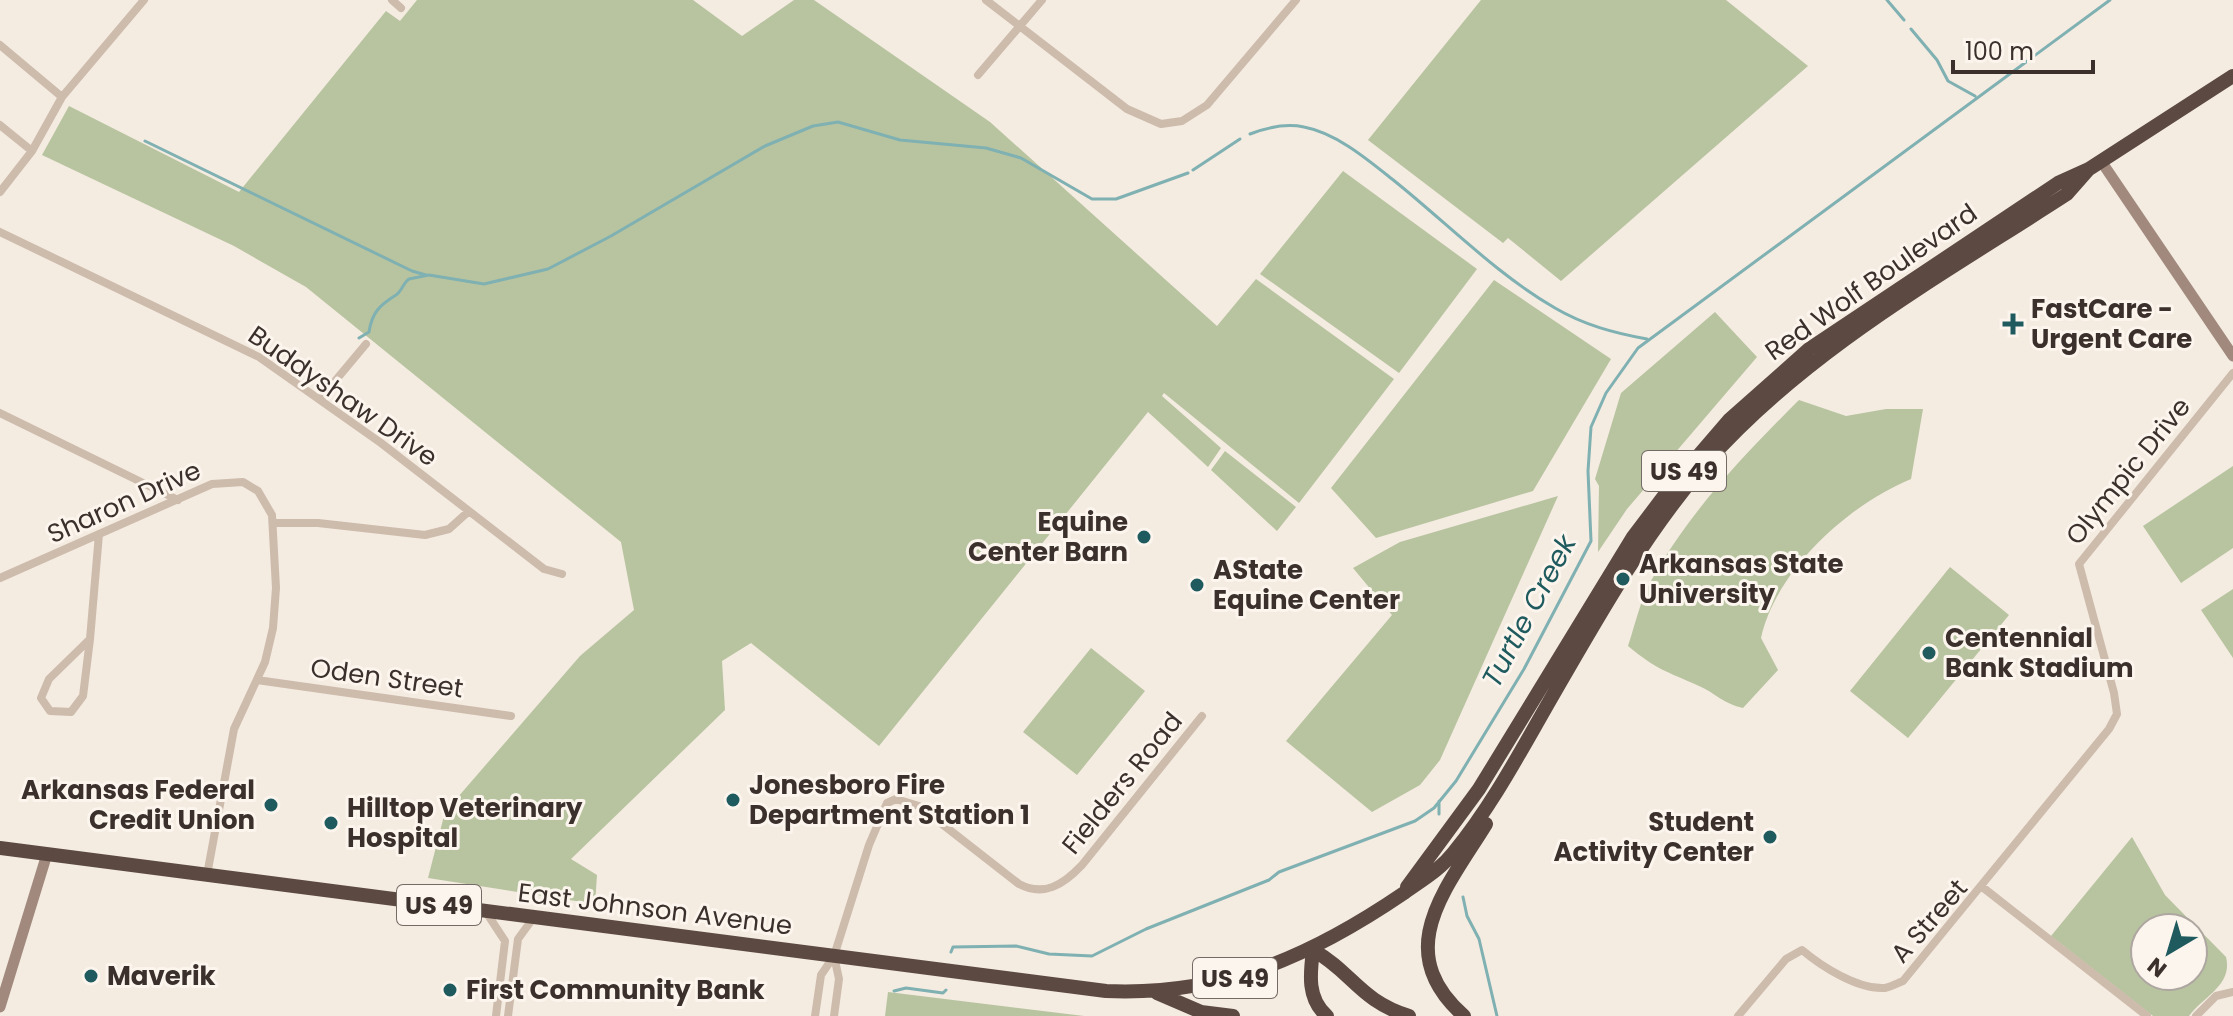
<svg xmlns="http://www.w3.org/2000/svg" width="2233" height="1016" font-family="Poppins,sans-serif">
<style>
.green{fill:#b8c4a0;fill-rule:evenodd}
.lines{fill:none;stroke-linecap:round;stroke-linejoin:round}
.stream{stroke:#7fb0b2;stroke-width:3}
.street{stroke:#cdbbac;stroke-width:8}
.secondary{stroke:#a18a7d;stroke-width:11}
.highway{stroke:#5c4a42;stroke-width:14}
.poi-dot{fill:#1f5a5e;stroke:#fbf5ee;stroke-width:3}
.labels{text-anchor:middle;dominant-baseline:central;stroke-width:6;stroke-linejoin:round;paint-order:stroke}
.shield{fill:#fbf5ee;stroke:#756b66;stroke-width:2}
.shield-label{font-size:24px;font-weight:bold;fill:#3b302b}
.street-label{font-size:26px;fill:#3b302b;stroke:#fbf5ee}
.poi-label{font-size:26px;font-weight:bold;fill:#3b302b;stroke:#fbf5ee;text-anchor:start}
.water-label{font-size:28px;font-style:italic;fill:#1f5a5e;stroke:#fbf5ee}
</style>
<rect width="100%" height="100%" fill="#f4ebe1"/>
<path class="green" d="M417 0H693L742 36 794 0H814L990 122 1217 326 1256 279 1394 379 1299 503 1164 393 1162 396 1221 448 1208 467 1148 412 879 746 751 643 722 661 725 710 571 859 597 875 595 904 428 878 445 812 580 656 634 610 621 542 306 287 234 246 42 155 69 106 239 192 386 11 400 21Z
M1481 0H1726L1808 66 1561 281 1508 238 1503 243 1368 140Z
M1343 171 1477 269 1399 373 1260 274Z
M1494 280 1611 359 1533 491 1376 538 1331 488Z
M1715 312 1757 357 1627 509 1598 552 1599 486 1595 479 1621 393Z
M1799 400 1846 416 1886 409H1923L1911 479C1848 505 1776 570 1761 638L1778 670 1743 708C1722 703 1717 694 1699 686 1666 671 1657 670 1628 646 1635 625 1640 601 1651 581 1689 512 1744 455 1799 400Z
M1225 451 1296 507 1277 531 1211 470Z
M2233 466V548L2181 583 2143 526Z
M1558 496 1440 760 1420 785 1372 812 1286 741 1392 615 1353 568 1400 542Z
M1950 567 2009 615 1908 738 1850 691Z
M2233 589V658L2201 610Z
M1091 648 1145 691 1077 775 1023 732Z
M2132 837 2165 895 2226 957C2233 985 2204 996 2189 1016H2153L2051 936ZM2193 928V976H2145V928Z
M888 992 1084 1016H885Z"/>
<g class="lines">
<path class="stream" d="M1887 0 1904 20
M1911 29 1937 60 1948 81 1975 96
M1250 134C1268 127 1285 123 1304 127 1336 133 1367 159 1392 179 1446 222 1496 274 1555 308 1584 325 1614 333 1647 339
M145 141 412 271 426 275
M1193 170 1240 139
M359 338 369 332C372 312 380 305 396 295 402 291 403 283 409 279L429 275 484 284 548 269 611 236 765 146 813 126 838 122 900 140 986 148 1021 158 1092 199H1116L1188 173
M1439 814V801
M1463 897 1467 916 1479 939 1497 1016
M951 952 953 947 1016 946 1049 954 1092 956 1146 929 1269 880 1279 872 1415 821 1434 808 1456 781 1524 669 1591 541 1588 471 1591 427 1606 393 1638 348 2110 0
M894 991 906 988 943 993 946 990"/>
<path class="street" d="M392 0 401 8
M986 0 1127 109 1161 124 1182 121 1207 105 1296 0
M0 45 62 97
M978 75 1042 0
M0 125 32 151
M0 192 32 151 62 97 144 0
M0 232 259 357 381 443 544 569 562 574
M320 399 366 344
M0 413 178 500
M273 523H318L425 535 449 529 469 511
M0 578 212 484 243 482 258 491 272 515 276 588 273 628 265 662 234 729 207 875
M90 639 83 696 71 712 50 711 41 698 49 679Z
M90 639 99 534
M257 680 511 716
M1981 886 2147 1016
M486 912 505 941 496 1016
M508 1016 518 939 534 917
M815 1016 821 975 834 956 869 845 887 803 896 799 919 806 1019 884C1044 897 1063 885 1082 865L1202 716
M834 1016 839 979 834 956
M1738 1016 1786 959 1802 950C1821 966 1858 990 1885 988 1890 987 1898 983 1903 981L2109 729 2117 714 2114 693 2079 564 2233 373
M2196 1016 2216 996 2233 992"/>
<path class="secondary" d="M2101 161 2233 356
M0 1007 47 854"/>
<path class="highway" d="M0 848 1106 991C1222 996 1310 957 1404 893 1422 880 1440 870 1454 852 1490 808 1517 758 1545 709 1594 624 1642 537 1706 463 1806 350 1942 275 2067 194L2089 169
M1407 887 1479 789 1633 537 1667 492 1729 420 1809 349 2058 183 2089 169 2233 76
M1313 950C1352 972 1360 1001 1409 1016
M1313 950C1310 974 1307 999 1327 1016
M1157 993 1201 1012 1233 1016
M1464 1016C1390 951 1446 889 1486 824"/>
</g>
<g class="poi-dot">
<path d="M2009 312h8v8h8v8h-8v8h-8v-8h-8v-8h8z"/>
<circle cx="1144" cy="537" r="8"/>
<circle cx="1623" cy="579" r="8"/>
<circle cx="1197" cy="585" r="8"/>
<circle cx="1929" cy="653" r="8"/>
<circle cx="733" cy="800" r="8"/>
<circle cx="271" cy="805" r="8"/>
<circle cx="331" cy="823" r="8"/>
<circle cx="1770" cy="837" r="8"/>
<circle cx="91" cy="976" r="8"/>
<circle cx="450" cy="990" r="8"/>
</g>
<g class="labels">
<g class="shield">
<rect x="1642" y="451" width="84" height="40" rx="6"/>
<rect x="397" y="885" width="84" height="40" rx="6"/>
<rect x="1193" y="958" width="84" height="40" rx="6"/>
</g>
<g class="shield-label">
<text x="1684" y="471">US 49</text>
<text x="439" y="905">US 49</text>
<text x="1235" y="978">US 49</text>
</g>
<g class="street-label">
<text transform="translate(1871 282) rotate(-35)">Red Wolf Boulevard</text>
<text transform="translate(343 396) rotate(35)">Buddyshaw Drive</text>
<text transform="translate(2128 471) rotate(-51)">Olympic Drive</text>
<text transform="translate(124 502) rotate(-24)">Sharon Drive</text>
<text transform="translate(387 678) rotate(8)">Oden Street</text>
<text transform="translate(1122 783) rotate(-51)">Fielders Road</text>
<text transform="translate(655 909) rotate(7)">East Johnson Avenue</text>
<text transform="translate(1929 921) rotate(-49)">A Street</text>
</g>
<g class="poi-label">
<text x="2031" y="309">FastCare -<tspan x="2031" dy="30">Urgent Care</tspan></text>
<text x="1128" y="522" text-anchor="end">Equine<tspan x="1128" dy="30">Center Barn</tspan></text>
<text x="1639" y="564">Arkansas State<tspan x="1639" dy="30">University</tspan></text>
<text x="1213" y="570">AState<tspan x="1213" dy="30">Equine Center</tspan></text>
<text x="1945" y="638">Centennial<tspan x="1945" dy="30">Bank Stadium</tspan></text>
<text x="749" y="785">Jonesboro Fire<tspan x="749" dy="30">Department Station 1</tspan></text>
<text x="255" y="790" text-anchor="end">Arkansas Federal<tspan x="255" dy="30">Credit Union</tspan></text>
<text x="347" y="808">Hilltop Veterinary<tspan x="347" dy="30">Hospital</tspan></text>
<text x="1754" y="822" text-anchor="end">Student<tspan x="1754" dy="30">Activity Center</tspan></text>
<text x="107" y="976">Maverik</text>
<text x="466" y="990">First Community Bank</text>
</g>
<g class="water-label">
<text transform="translate(1529 611) rotate(-62)">Turtle Creek</text>
</g>
</g>
<g transform="translate(2169 952) rotate(218)"><circle r="38" fill="#fbf5ee" stroke="#aea6a0" stroke-width="2"/>
<path d="M0-6L14 30L0 20L-14 30Z" fill="#1f5a5e"/>
<text y="-12" font-size="22" font-weight="bold" text-anchor="middle" fill="#3b302b">N</text>
</g>
<path d="M1953 60v12h140v-12" fill="none" stroke="#3b302b" stroke-width="4"/>
<text x="1965" y="60" font-size="24" fill="#3b302b" stroke="#fbf5ee" stroke-width="6" paint-order="stroke">100 m</text>
</svg>
